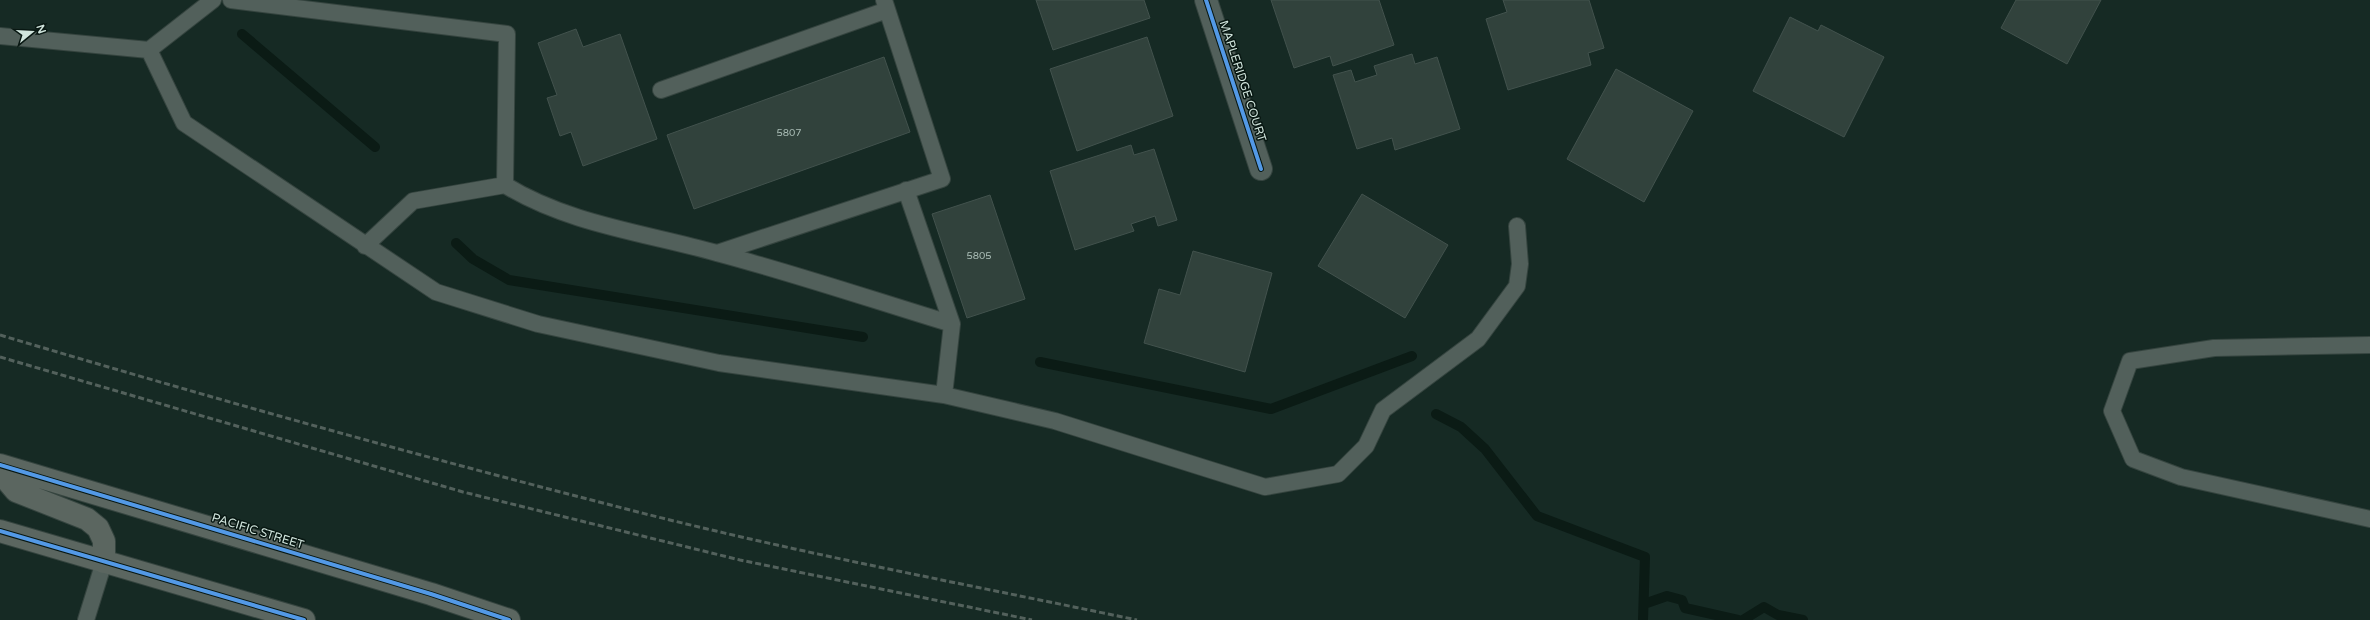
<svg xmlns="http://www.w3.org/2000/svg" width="2370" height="620" font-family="'Varela Round',sans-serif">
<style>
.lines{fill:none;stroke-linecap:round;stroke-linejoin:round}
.stream{stroke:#0b1b15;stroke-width:10}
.building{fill:#31423c;stroke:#42524d}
.lane-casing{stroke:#35443f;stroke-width:18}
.street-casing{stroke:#35443f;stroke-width:24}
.secondary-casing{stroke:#35443f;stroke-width:24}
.lane{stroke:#52605b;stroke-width:16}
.street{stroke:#52605b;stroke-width:22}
.secondary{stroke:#5b6660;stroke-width:22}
.rail{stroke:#53615c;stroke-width:3;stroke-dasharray:6 3;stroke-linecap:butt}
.cycleway-casing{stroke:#081712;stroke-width:6}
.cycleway{stroke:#5399e6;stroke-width:4}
.labels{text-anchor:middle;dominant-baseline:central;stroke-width:3;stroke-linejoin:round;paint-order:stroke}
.number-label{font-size:10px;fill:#a9bcb5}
.street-label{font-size:12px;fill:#d1e5dd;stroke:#081712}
</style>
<rect width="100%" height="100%" fill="#162a24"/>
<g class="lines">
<path class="stream" d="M242 34 375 147
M456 243 473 259 509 280 863 337
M1040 362 1271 409 1412 356
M1436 414 1461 427 1485 449 1537 516 1645 557 1643 620
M1644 604 1667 596 1682 600 1685 608 1738 620
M1743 620 1764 607 1778 615 1803 620"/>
</g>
<path class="building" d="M1036 0H1144L1150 18 1053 50Z
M1271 0H1379L1394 45 1333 66 1330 56 1294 68Z
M1503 0H1589L1604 48 1588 53 1591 65 1508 90 1486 19 1507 12Z
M2016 0H2101L2067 64 2001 28Z
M1790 17 1818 31 1821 25 1884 57 1844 137 1753 91Z
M576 29 583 47 620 34 657 139 583 166 571 132 560 136 547 98 557 95 538 43Z
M1147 37 1173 116 1077 151 1050 69Z
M1412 54 1415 64 1437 57 1460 129 1395 150 1392 138 1357 149 1333 75 1351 70 1355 82 1377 75 1374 66Z
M884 57 910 132 694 209 667 135Z
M1616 69 1693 111 1644 202 1567 159Z
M1131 145 1134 155 1154 149 1177 220 1158 226 1155 216 1131 224 1134 231 1075 250 1050 171Z
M1362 194 1448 245 1405 318 1318 266Z
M990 195 1025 299 967 318 932 214Z
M1193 251 1272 273 1245 372 1144 343 1159 289 1180 295Z"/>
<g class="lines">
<defs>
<path id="lane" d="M213 0 149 50 184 123 436 292 538 324 719 363 944 395 1055 421 1265 487 1338 474 1366 446 1383 410 1478 339 1517 286 1520 264 1517 226
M231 0 507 34 505 185C568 224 646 233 717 253 796 274 873 300 952 324
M0 36 149 50
M661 90 887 10
M906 190 952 324 944 395
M365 246 413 201 505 185
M717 253 942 179 884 0
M2370 345 2214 348 2130 361 2112 411 2133 459 2181 477 2370 519
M86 620 104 562"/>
<path id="street" d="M1206 0 1261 169"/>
<path id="secondary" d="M0 465 431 594 509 620
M0 472 16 491 87 519 98 528 104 541V562
M0 531 304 620"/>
</defs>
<use href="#lane" class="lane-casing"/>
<use href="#street" class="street-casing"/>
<use href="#secondary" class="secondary-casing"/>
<use href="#lane" class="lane"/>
<use href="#street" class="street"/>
<use href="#secondary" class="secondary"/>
<path class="rail" d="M0 335C201 395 404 452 607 504 782 550 960 583 1137 620
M0 357 463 492 740 560 1032 620"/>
<defs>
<path id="cycleway" d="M1206 0 1261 169
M0 465 431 594 509 620
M0 531 304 620"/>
</defs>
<use href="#cycleway" class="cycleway-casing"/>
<use href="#cycleway" class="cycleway"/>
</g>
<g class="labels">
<g class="number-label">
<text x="789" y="133">5807</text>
<text x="979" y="256">5805</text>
</g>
<g class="street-label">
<text transform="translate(1243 81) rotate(72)">MAPLERIDGE COURT</text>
<text transform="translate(258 531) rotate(17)">PACIFIC STREET</text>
</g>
</g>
<g transform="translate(32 32) rotate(72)" stroke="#081712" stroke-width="3" paint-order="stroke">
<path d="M0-3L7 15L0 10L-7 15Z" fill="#d1e5dd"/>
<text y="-6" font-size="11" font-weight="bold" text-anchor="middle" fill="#d1e5dd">N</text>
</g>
</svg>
